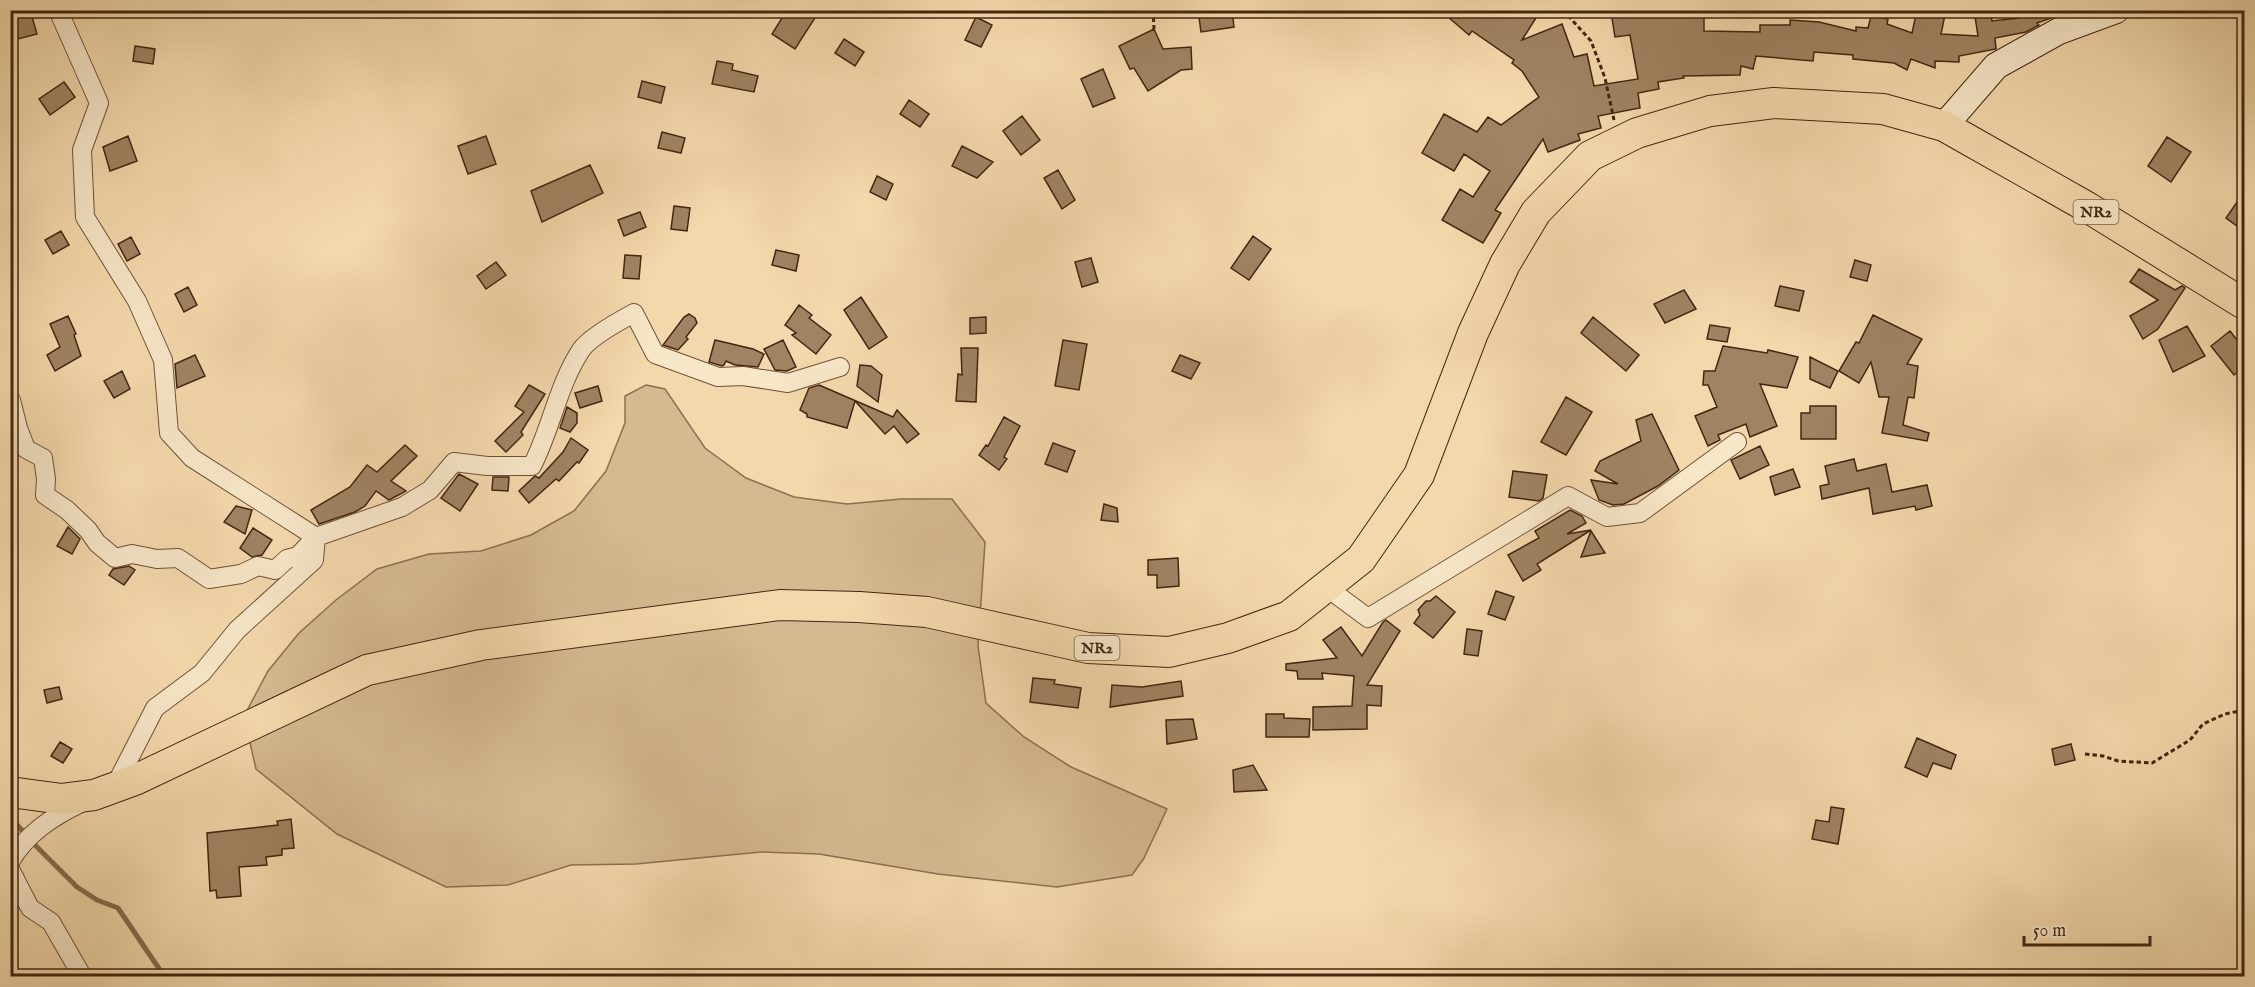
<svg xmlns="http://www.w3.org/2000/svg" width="2255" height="987" font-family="'IM FELL English',serif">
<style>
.green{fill:#d5ba91;stroke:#8c7052;stroke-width:1.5}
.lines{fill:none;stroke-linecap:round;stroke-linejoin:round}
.stream{stroke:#896c4f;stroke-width:5}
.building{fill:#9f8362;stroke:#432612;stroke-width:1.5}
.minor-casing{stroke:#6f5238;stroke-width:20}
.secondary-casing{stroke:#432612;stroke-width:28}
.trunk-casing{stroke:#432612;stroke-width:32}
.path{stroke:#432612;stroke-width:3;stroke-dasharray:4.5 3;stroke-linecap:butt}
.minor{stroke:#f7e6c8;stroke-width:18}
.secondary{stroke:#f7e6c8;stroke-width:26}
.trunk{stroke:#f3d8ab;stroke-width:30}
.labels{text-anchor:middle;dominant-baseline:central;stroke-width:4.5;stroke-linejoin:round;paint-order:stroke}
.shield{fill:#f7e6c8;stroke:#796049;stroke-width:1.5}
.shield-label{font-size:15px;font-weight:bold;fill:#432612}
</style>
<rect width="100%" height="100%" fill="#f3d8ab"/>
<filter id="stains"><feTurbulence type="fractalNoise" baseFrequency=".00333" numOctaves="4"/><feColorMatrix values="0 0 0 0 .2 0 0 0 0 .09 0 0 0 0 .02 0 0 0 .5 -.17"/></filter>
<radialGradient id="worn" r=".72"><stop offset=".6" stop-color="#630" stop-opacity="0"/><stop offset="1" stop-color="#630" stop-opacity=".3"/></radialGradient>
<path class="green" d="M646 385 665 389 705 448 746 478 794 497 847 504 901 499H952L985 542 978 646 986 703 1024 737 1071 767 1167 809 1144 858 1132 875 1057 887 938 874 819 854 761 852 636 864 571 865 508 885 446 887 337 834 256 769 244 716 268 671 299 633 336 600 377 569 429 554 481 551 531 535 574 511 606 471 625 423V396Z"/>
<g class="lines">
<path class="stream" d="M10 817 37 847 77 887 97 900 118 908 164 976"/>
</g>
<path class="building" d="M10 10H30L37 34 10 41Z
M787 10H820L795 49 772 34Z
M1198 10H1232L1234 27 1201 32Z
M1440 10H1541L1522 40 1562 24 1574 57 1587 54 1594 86 1638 79 1630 35 1615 37 1611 12 1704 10V31L1760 32V25H1790V20L1819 22 1856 31V27L1868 28 1871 16 1888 19 1887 24 1912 33 1917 10H1946L1941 34 1978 36 1974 10H1990L1992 21 2019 18 2018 14 2044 10H2062V14L2037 23 2039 25 2026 32 1995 38 1996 49 1959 56V62L1935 61V68L1911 59 1907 70 1894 63 1853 59V55L1814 52 1813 61 1756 56 1753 69 1741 66 1740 75 1683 76 1684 78 1658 82 1659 89 1638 93 1640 108 1598 116 1601 128 1578 134 1580 140 1548 152 1543 139 1495 210 1501 213 1483 243 1442 220 1460 189 1473 197 1490 171 1464 154 1454 171 1422 153 1444 114 1477 132 1488 117 1501 125 1539 97 1522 71 1512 63 1514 60 1472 31 1469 35Z
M976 17 992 25 981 47 965 40Z
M1154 29 1163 49 1191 47 1192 69 1181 70 1148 91 1134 68 1130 69 1119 46Z
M844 39 864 52 855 66 835 53Z
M135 46 155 49 153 64 133 61Z
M717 61 733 64 732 70 758 76 754 92 712 84Z
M1103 69 1115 98 1093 107 1081 79Z
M642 81 665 87 661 103 638 97Z
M64 82 75 97 50 115 39 99Z
M909 100 929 114 920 127 900 114Z
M1022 116 1040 140 1021 155 1003 131Z
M662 132 685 138 681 153 658 148Z
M128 136 137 161 110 171 103 147Z
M486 136 496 164 468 174 458 146Z
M2167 137 2191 152 2171 182 2148 166Z
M962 146 993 162 977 178 952 166Z
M590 165 603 193 542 222 531 191Z
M1058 170 1075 200 1062 209 1044 178Z
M877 176 893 184 886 200 870 192Z
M2244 192V231L2226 218Z
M674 206 690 208 687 231 671 229Z
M640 212 646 227 624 236 618 220Z
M61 231 69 245 53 254 45 240Z
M1253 236 1271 249 1249 280 1231 268Z
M131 237 140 254 127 261 118 244Z
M776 250 799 255 796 271 772 265Z
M625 255 641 256 639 279 623 278Z
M1091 258 1098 282 1082 287 1075 262Z
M1855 260 1871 265 1867 281 1850 277Z
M496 262 506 275 486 289 477 276Z
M2139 269 2175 290 2182 286 2185 288 2158 329 2143 339 2130 316 2158 300 2130 282Z
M1780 286 1804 291 1799 311 1775 306Z
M188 287 197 305 184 312 175 294Z
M1684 290 1696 309 1665 323 1654 304Z
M861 297 887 337 869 349 844 310Z
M799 305 812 315 809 318 831 335 816 354 792 335 796 333 785 325Z
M689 314 695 318 697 323 686 337 688 339 678 350 663 345 684 317Z
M1873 315 1922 339 1907 364 1918 366 1914 398 1908 397 1903 425 1929 433 1927 441 1882 433 1889 397H1879L1871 362 1859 383 1839 371 1856 342 1859 343Z
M68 316 76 334 74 335 81 356 55 371 47 355 60 347 50 324Z
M986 317V333L970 334V318Z
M1593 317 1639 355 1626 371 1581 333Z
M1710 325 1730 328 1727 342 1707 339Z
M2187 326 2205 356 2173 372 2159 340Z
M2230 331 2244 349V367L2234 375 2211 346Z
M715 340 753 349 764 354 758 367 735 365 726 361 724 365 722 366 709 362Z
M783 340 796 367 787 371 775 370 764 349Z
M1063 340 1087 344 1079 390 1055 386Z
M1723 346 1767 353 1768 350 1798 357 1787 388 1760 384 1777 426 1750 437 1746 424 1718 435 1720 440 1708 446 1695 416 1717 407 1708 385H1703L1704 371H1715Z
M961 348H978L976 402 956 401 958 374 962 375Z
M195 355 205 376 177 388 175 364Z
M1180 355 1200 363 1191 379 1172 371Z
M1810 357 1838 371 1830 388 1810 379Z
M860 365 871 366 882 375 878 402 857 386Z
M122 371 130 389 114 398 104 381Z
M529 385 545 394 521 432 523 435 506 452 495 441 524 412 515 406Z
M819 385 893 417 897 410 919 434 907 443 894 426 885 434 855 401 847 428 807 417V414L800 410 809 388Z
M598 386 602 401 580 408 575 393Z
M1566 397 1592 412 1566 455 1541 442Z
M1810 406H1836V439H1801V413H1810Z
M567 407 577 413V423L570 432 560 428Z
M1652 414 1679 470 1658 486 1624 504 1613 505 1599 500 1591 480 1618 484 1595 471 1600 461 1641 441 1636 420Z
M1004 417 1020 426 1004 457 1007 459 999 470 979 455 986 445 988 446Z
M571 438 588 450 579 463 577 462 559 481 556 479 529 503 519 491 535 476 539 478 563 452Z
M1053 443 1075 451 1067 472 1045 464Z
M405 445 417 456 391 481 406 491 389 500 376 491 365 506 355 512 319 524 311 510 350 487 367 465 377 472Z
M1760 446 1769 465 1740 479 1731 460Z
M1854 459 1857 471 1886 464 1892 492 1927 485 1932 506 1916 510 1915 506 1873 514 1869 488 1822 499 1820 486 1829 484 1825 466Z
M1793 469 1800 487 1775 495 1770 477Z
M1513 471 1547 475 1543 498 1539 501 1509 497Z
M459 474 478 484 460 511 441 498Z
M493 477H509L508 491 492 490Z
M1104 504 1117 508 1118 522 1101 520Z
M236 506 252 510 245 534 224 522Z
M1570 510 1582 516 1586 523 1567 534 1591 530 1537 564 1541 570 1523 581 1508 555 1539 538 1535 531Z
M68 527 80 539 72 554 57 546Z
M253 528 272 540 262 555 252 557 240 548Z
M1591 531 1605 553 1581 557Z
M1178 558 1179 586 1157 588V575H1148V560Z
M129 566 135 570 124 585 109 575 113 569Z
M1496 591 1514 597 1505 620 1488 614Z
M1436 596 1455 612 1433 638 1414 623 1420 615 1418 610 1426 601H1430Z
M1386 620 1400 631 1367 685 1382 686 1381 706 1367 705V729L1313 730V707L1352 706 1354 676 1322 673 1323 679H1298L1297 671 1286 670V664L1337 658 1323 640 1341 627 1362 656 1383 622Z
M1467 629 1482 631 1478 656 1464 654Z
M1033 678 1055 680 1054 684 1081 688 1078 708 1030 702Z
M1181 681 1183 696 1110 707 1112 685 1142 687Z
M59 687 62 699 47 703 44 690Z
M1266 714H1284V718L1310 719 1309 737H1266Z
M1193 719 1197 739 1167 744 1166 720Z
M1917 738 1956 755 1951 769 1933 763 1927 777 1905 767Z
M60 742 72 749 63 763 51 756Z
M2071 744 2075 760 2055 765 2052 749Z
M1253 765 1267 790 1234 792 1233 770Z
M1831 807 1844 809 1838 844 1812 839 1816 820 1829 822Z
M291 819 294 848 282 849V855L266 857 267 865 239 867 241 896 217 898 216 890 210 891 207 833 278 825 277 821Z"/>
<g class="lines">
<defs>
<path id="minor" d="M58 10 99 103 82 150 85 217 137 301 163 360 169 433 192 458 316 537 314 560 237 630 202 673 155 708 114 788
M11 400 18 428 26 449 43 458 46 479 45 495 67 510 88 530 97 543 115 558 132 554 157 559 178 558 209 579 241 574 258 566 275 570 287 559 298 556 316 537 402 507 430 490 454 462 487 466H532C551 429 558 385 581 350 589 338 621 320 634 313L655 354 718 377 743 376 788 383 840 367
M1326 587 1368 618 1568 496 1607 517 1640 513 1737 442
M10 862C26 834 52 817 81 803
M10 869 30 908 51 922 82 976"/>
<path id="secondary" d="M1944 126 1996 66 2059 31 2116 10"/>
<path id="trunk" d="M10 792 62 799 94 795 135 780 367 670 481 645 780 605 859 607 927 612 1088 648 1169 652 1228 638 1289 616 1361 559 1419 475 1473 333 1505 264 1536 212 1590 156 1637 133 1710 111 1774 103 1883 109 1944 126 2087 207 2244 304"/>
</defs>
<use href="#minor" class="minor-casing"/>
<use href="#secondary" class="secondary-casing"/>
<use href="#trunk" class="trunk-casing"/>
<path class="path" d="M1153 10 1154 29
M1563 10 1591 41 1605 78 1614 120
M2085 754 2103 756 2118 761 2152 763 2190 740 2203 724 2225 714 2244 710"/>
<use href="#minor" class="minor"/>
<use href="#secondary" class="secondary"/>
<use href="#trunk" class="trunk"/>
</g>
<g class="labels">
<g class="shield">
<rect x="2073.5" y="200" width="45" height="24" rx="4.5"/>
<rect x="1074.5" y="636" width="45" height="24" rx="4.5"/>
</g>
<g class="shield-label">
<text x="2096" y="212">NR2</text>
<text x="1097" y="648">NR2</text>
</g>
</g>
<rect width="2255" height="987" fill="none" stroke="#f3d8ab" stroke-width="36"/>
<rect x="12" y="12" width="2231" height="963" fill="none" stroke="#432612" stroke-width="3"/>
<rect x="18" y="18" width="2219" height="951" fill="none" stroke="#432612" stroke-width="1.5"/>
<path d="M2024 936v9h126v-9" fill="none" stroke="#432612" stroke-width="3"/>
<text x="2033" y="936" font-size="18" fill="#432612" stroke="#f7e6c8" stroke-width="4.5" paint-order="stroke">50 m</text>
<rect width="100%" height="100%" filter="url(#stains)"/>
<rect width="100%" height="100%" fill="url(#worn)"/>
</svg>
